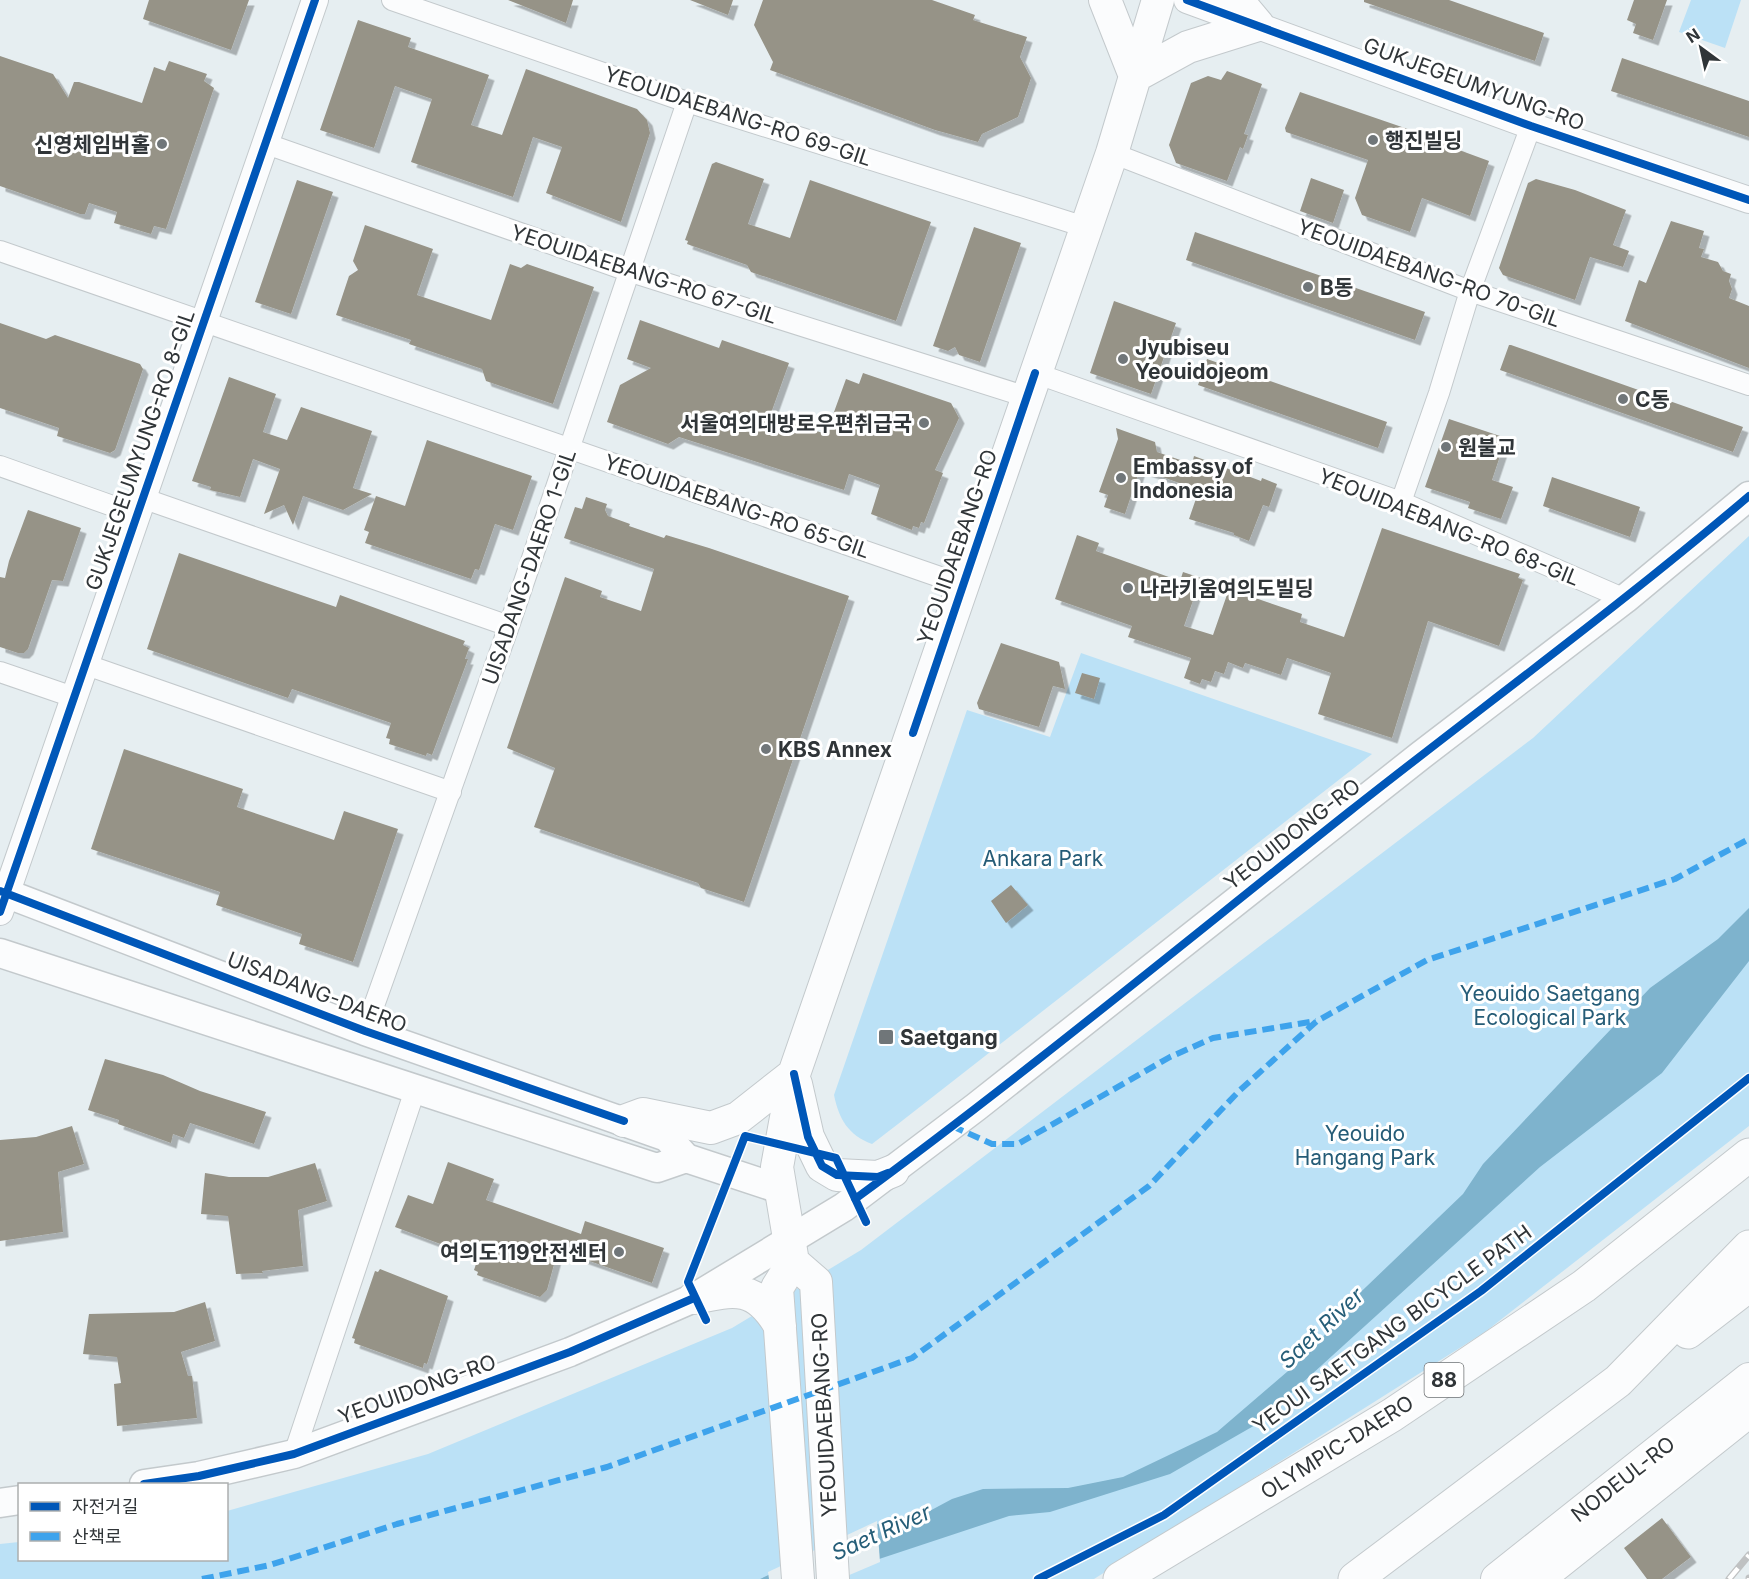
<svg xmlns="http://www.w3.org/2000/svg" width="1749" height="1579" font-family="Inter,'Noto Sans KR',sans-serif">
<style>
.green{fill:#bbe1f6}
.water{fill:#7eb3cd}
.pier{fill:#e6eef1}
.building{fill:#969387;filter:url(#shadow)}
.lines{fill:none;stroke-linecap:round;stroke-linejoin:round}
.minor-casing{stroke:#c3c9cc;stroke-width:22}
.tertiary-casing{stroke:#c3c9cc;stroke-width:28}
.secondary-casing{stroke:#c3c9cc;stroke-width:31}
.primary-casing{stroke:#c3c9cc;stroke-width:34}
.trunk-casing{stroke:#c3c9cc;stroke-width:35}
.minor{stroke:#fbfcfd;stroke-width:20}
.tertiary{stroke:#fbfcfd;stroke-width:26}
.secondary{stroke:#fbfcfd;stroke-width:28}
.primary{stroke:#fbfcfd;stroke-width:32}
.trunk{stroke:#fbfcfd;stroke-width:33}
.rail-casing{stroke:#bfc1c2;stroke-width:7}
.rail{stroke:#fff;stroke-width:4.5;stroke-dasharray:14;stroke-linecap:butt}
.quiet{stroke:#3ea3ec;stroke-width:6;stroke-dasharray:12 6;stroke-linecap:butt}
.cycleway-casing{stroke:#fff;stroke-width:11}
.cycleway{stroke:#0057b8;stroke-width:8}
.poi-dot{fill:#707679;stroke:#fff;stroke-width:2}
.labels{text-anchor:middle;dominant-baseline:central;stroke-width:6;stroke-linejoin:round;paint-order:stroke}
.shield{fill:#fff;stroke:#6e7274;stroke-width:1.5}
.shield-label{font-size:20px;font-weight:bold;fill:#303538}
.street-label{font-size:21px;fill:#303538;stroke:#fff}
.poi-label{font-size:21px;font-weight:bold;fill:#303538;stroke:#fff;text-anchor:start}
.park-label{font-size:21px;fill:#255c77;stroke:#fff}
.water-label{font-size:22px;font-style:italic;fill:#265e78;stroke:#fff}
</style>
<defs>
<filter id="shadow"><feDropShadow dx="5.5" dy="5.5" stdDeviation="0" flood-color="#0004"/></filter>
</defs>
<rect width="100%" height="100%" fill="#e6eef1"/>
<path class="green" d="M1691 0H1741L1725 48 1679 32Z
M1749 536V1126L1485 1332 1094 1579H0V1544L19 1542 20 1560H226L227 1511 428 1454 732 1328 861 1250 1533 738Z
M1081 653 1372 754 898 1124 872 1144C848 1135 839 1119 834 1095L967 710 1050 737Z"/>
<path class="water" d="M1749 908V961L1662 1073 1540 1167 1257 1424 1170 1474 1050 1512 1009 1516 858 1566 834 1579H760L886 1520 924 1514 952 1499 983 1489 1068 1488 1123 1477 1217 1432 1316 1347 1342 1310 1463 1194 1483 1164 1650 988 1718 939Z"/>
<path class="pier" d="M877 1521 880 1562 840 1579H769L768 1572Z"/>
<path class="building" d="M149 0H249L231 50 143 19Z
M508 0H573L566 23Z
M690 0H733L728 15Z
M763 0H932L975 15 973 20 1027 37 1020 57 1031 78 1018 117 982 134 978 142 935 130 770 70 773 62 754 25Z
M1364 0H1449L1544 33 1535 61 1364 2Z
M1634 0H1667L1653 40 1633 33 1636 24 1627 20Z
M358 20 411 38 408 47 489 75 471 125 502 135 526 69 637 109 647 120 650 133 621 222 546 193 562 147 533 137 513 197 411 162 432 99 395 86 374 148 320 130Z
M0 56 53 74 68 98 74 82H79L142 103 154 67 165 71 169 61 207 74 204 81 214 88 166 229 154 226 151 234 114 223 117 212 89 203 85 214H80L0 186Z
M1622 58 1749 101V137L1611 91Z
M1227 71 1262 84 1244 134 1248 135 1243 149 1240 147 1227 181 1176 163 1169 145 1191 83 1208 76 1221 80Z
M1300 92 1460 147 1459 150 1489 161 1470 216 1422 198 1410 232 1362 215 1355 198 1368 160 1286 132 1285 128Z
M716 162 764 179 748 224 790 238 810 180 931 222 896 321 751 272 747 265 687 244 688 241 685 240 712 164Z
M1311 178 1344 190 1333 223 1300 211Z
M1536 179 1575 190 1626 210 1613 245 1629 251 1623 267 1590 257 1575 300 1503 275 1499 268 1528 183Z
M297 180 333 192 291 314 255 302Z
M1671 221 1704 231 1699 248 1704 249 1701 257 1718 262 1723 271 1731 274 1729 281 1732 289 1729 298 1749 306V368L1625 321 1639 280 1646 283Z
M365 225 433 249 417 295 491 320 510 264 521 268 527 264 594 287 553 404 486 381 482 369 409 344 411 340 336 315 349 276 358 270 353 261Z
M974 227 1021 243 980 362 959 355 955 347 948 351 933 346Z
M1195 232 1425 312 1415 340 1186 260Z
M1114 301 1176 323 1151 394 1090 373Z
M640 320 719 348 722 340 789 363 770 416 826 434 846 379 859 384 863 373 951 403 959 418 935 470 943 473 924 523 921 522 919 528 913 526 912 530 871 514 880 485 849 474 844 490 679 437 668 444 607 422 620 385 651 368 627 359Z
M0 323 46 339 55 335 140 364 143 369 115 450 110 453 57 436 59 428 0 408Z
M1509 345H1511L1743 427 1733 452 1500 370Z
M1207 359 1387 422 1378 448 1198 385Z
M229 377 276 394 263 432 287 440 301 407 372 431 353 488 372 494 343 510 303 496 293 525 284 505 264 514 280 469 253 459 240 497 210 490 211 487 192 481Z
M1449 419 1506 438 1492 480 1513 487 1501 519 1468 508 1470 502 1425 487Z
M1116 428 1155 442 1157 452 1192 464 1194 456 1261 481 1262 478 1277 484 1269 507 1263 505 1249 541 1234 535V533L1189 519 1199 490 1140 469 1125 514 1104 507 1108 495 1099 492 1118 439Z
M427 440 532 476 513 530 495 524 479 570 475 569 471 579 365 543 369 532 364 530 376 496 405 506Z
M1552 477 1640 507 1630 537 1543 506Z
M586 497 607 504 605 510 608 516 630 524 629 526 664 538 666 535 709 548 849 596 744 902 701 888 698 883 534 827 555 768 507 748 565 577 602 591 600 597 641 611 654 569 564 538 575 507 582 509Z
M28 510 81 528 63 581 52 580 28 649 24 653H18L0 647V577L5 578 9 561Z
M1382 528 1520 574 1518 578 1523 580 1499 646 1428 621 1392 738 1318 714 1331 673 1287 658 1281 675 1245 663 1243 668 1228 662 1224 674 1215 671 1211 682 1202 679 1200 684 1184 678 1191 658 1128 637 1132 626 1055 599 1077 535 1099 543 1096 551 1180 581 1183 572 1201 578 1184 626 1213 635 1229 589 1302 614 1300 622 1344 637Z
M179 553 336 607 340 595 465 641 463 645 469 648 465 659H468L432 755 427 753 426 756 389 744 390 739 386 738 391 723 292 689 288 698 147 649Z
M1001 643 1059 662 1065 689 1053 686 1039 727 979 709 977 703Z
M1082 673 1100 678 1094 699 1075 693Z
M124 749 243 789 237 807 334 840 344 811 398 829 353 962 299 944 302 934 216 905 220 892 91 849Z
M1011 885 1028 905 1006 923 991 901Z
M105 1059 163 1075 200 1091 266 1112 254 1144 190 1123 184 1138 173 1134 171 1143 118 1124 119 1120 88 1110Z
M72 1126 84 1164 58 1172 63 1232 0 1241V1140L36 1137Z
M448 1162 494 1179 486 1200 581 1234 585 1221 664 1248 652 1283 558 1250 547 1290 540 1297 477 1275 478 1272 474 1270 478 1258 395 1227 408 1195 433 1204Z
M315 1163 327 1201 298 1210 303 1266 262 1271 263 1273 236 1274 228 1216 201 1214 205 1173 229 1177H268Z
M380 1269 448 1296 427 1364 424 1363 423 1368 354 1343 355 1339 352 1338 375 1271 378 1272Z
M205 1302 215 1341 181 1352 188 1376H192L197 1418 117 1426 114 1384 121 1383 117 1357 83 1354 89 1314 174 1312Z
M1662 1518 1691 1557 1662 1579H1647L1624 1548Z"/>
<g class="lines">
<defs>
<path id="minor" d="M392 0 687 102 1085 227
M264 143 631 272 1027 397
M1112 153 1470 291 1749 385
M0 251 963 585
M1035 373 1401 502 1625 599
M0 466 138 515
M145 499 509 626
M1401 502 1439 393 1470 291 1531 126
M84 664 451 792
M0 672 73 697
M365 1031 509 626 687 102
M294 1454 415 1090"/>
<path id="tertiary" d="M1187 0 1531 126 1749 200
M0 912 315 0"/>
<path id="secondary" d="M0 891 365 1031 667 1137 686 1158 780 1189
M0 953 657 1168 686 1158
M144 1484 199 1476 294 1454 570 1352 694 1298 844 1207 976 1107 1420 756 1625 599 1749 496
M0 1503 20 1500"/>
<path id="primary" d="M1105 0 1135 76 1188 47 1258 25 1237 0
M796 1084 808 1137 822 1166 837 1175 878 1177 893 1171
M624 1121 643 1114 711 1128 738 1118 794 1074
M793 1262 777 1288 798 1579
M694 1298C736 1289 756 1285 780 1326
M833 1579 816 1282 793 1262 777 1167 794 1074 1112 153 1158 0
M1497 1579 1749 1379
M1538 1579 1749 1411"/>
<path id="trunk" d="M1688 1332 1749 1285
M1120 1579 1392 1415 1584 1286 1749 1155
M1355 1579 1618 1381 1749 1247"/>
</defs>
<use href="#minor" class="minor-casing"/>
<use href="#tertiary" class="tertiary-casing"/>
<use href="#secondary" class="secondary-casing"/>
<use href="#primary" class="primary-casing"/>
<use href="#trunk" class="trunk-casing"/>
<use href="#minor" class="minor"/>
<use href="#tertiary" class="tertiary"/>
<use href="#secondary" class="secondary"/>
<use href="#primary" class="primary"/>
<use href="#trunk" class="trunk"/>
<defs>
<path id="rail" d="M1729 1579 1749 1555
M1749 1579V1578"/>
</defs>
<use href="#rail" class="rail-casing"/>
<use href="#rail" class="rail"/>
<path class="quiet" d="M952 1126 992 1144H1018L1170 1057 1213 1038 1316 1021
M202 1579 270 1565 397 1524 607 1467 912 1358 1149 1186 1240 1090 1317 1021 1427 960 1675 879 1749 839"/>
<defs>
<path id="cycleway" d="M1187 0 1531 126 1749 200
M913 733 1035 373
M0 891 365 1031 624 1121
M0 912 315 0
M794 1074 808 1137 822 1166 837 1175 878 1177 888 1173
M855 1199C1024 1075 1186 941 1350 811 1483 706 1620 606 1749 496
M706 1320 688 1282 745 1136 836 1158 866 1222
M144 1484 199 1476 294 1454 570 1352 694 1298
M1038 1579 1164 1515 1481 1291 1749 1078"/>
</defs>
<use href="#cycleway" class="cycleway-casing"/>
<use href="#cycleway" class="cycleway"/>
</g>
<g class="poi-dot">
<circle cx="1373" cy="140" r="6"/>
<circle cx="162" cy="144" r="6"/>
<circle cx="1308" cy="287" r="6"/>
<circle cx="1123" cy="359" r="6"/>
<circle cx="1623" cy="399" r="6"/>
<circle cx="924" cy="423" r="6"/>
<circle cx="1446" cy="447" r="6"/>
<circle cx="1121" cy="478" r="6"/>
<circle cx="1128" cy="588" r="6"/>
<circle cx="766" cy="749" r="6"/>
<rect x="878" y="1029" width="16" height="16" rx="3"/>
<circle cx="619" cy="1252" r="6"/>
</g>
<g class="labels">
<rect class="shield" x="1424.5" y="1363" width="39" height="34" rx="4.5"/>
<g class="shield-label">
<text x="1444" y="1380">88</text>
</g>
<g class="street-label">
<text transform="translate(1474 84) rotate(20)">GUKJEGEUMYUNG-RO</text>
<text transform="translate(738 116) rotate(18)">YEOUIDAEBANG-RO 69-GIL</text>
<text transform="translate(1429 273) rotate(20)">YEOUIDAEBANG-RO 70-GIL</text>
<text transform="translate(644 274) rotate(18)">YEOUIDAEBANG-RO 67-GIL</text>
<text transform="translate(140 450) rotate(-71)">GUKJEGEUMYUNG-RO 8-GIL</text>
<text transform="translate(737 506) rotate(19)">YEOUIDAEBANG-RO 65-GIL</text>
<text transform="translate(1449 527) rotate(22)">YEOUIDAEBANG-RO 68-GIL</text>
<text transform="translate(957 547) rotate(-71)">YEOUIDAEBANG-RO</text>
<text transform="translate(529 567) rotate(-71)">UISADANG-DAERO 1-GIL</text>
<text transform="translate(1292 834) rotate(-38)">YEOUIDONG-RO</text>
<text transform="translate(317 992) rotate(21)">UISADANG-DAERO</text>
<text transform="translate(1392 1329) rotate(-36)">YEOUI SAETGANG BICYCLE PATH</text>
<text transform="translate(417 1389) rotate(-20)">YEOUIDONG-RO</text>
<text transform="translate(824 1415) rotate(-93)">YEOUIDAEBANG-RO</text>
<text transform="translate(1337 1447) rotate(-32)">OLYMPIC-DAERO</text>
<text transform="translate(1623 1479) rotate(-38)">NODEUL-RO</text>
</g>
<g class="poi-label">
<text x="1385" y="140">행진빌딩</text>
<text x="150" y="144" text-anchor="end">신영체임버홀</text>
<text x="1320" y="287">B동</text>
<text x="1135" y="347">Jyubiseu<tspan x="1135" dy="24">Yeouidojeom</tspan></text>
<text x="1635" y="399">C동</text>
<text x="912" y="423" text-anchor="end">서울여의대방로우편취급국</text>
<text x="1458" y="447">원불교</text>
<text x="1133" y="466">Embassy of<tspan x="1133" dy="24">Indonesia</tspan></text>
<text x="1140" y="588">나라키움여의도빌딩</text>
<text x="778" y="749">KBS Annex</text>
<text x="900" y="1037">Saetgang</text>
<text x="607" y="1252" text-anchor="end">여의도119안전센터</text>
</g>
<g class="park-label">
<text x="1043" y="858">Ankara Park</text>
<text x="1550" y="993">Yeouido Saetgang<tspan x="1550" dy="24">Ecological Park</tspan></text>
<text x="1365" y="1133">Yeouido<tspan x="1365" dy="24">Hangang Park</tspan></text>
</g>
<g class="water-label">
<text transform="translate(1321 1328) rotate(-43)">Saet River</text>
<text transform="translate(881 1532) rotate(-24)">Saet River</text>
</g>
</g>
<rect x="18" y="1483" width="210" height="78" fill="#ffffff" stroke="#acaeaf" stroke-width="1.5"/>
<rect x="30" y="1502" width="30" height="9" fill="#0057b8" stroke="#acaeaf" stroke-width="1.5"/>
<text x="72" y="1513" font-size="18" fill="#303538">자전거길</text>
<rect x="30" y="1532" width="30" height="9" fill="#3ea3ec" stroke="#acaeaf" stroke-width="1.5"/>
<text x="72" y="1543" font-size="18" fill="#303538">산책로</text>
<g transform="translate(1701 48) rotate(327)" stroke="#ffffff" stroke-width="4.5" paint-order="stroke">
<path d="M0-4.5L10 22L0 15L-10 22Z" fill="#303538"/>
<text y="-9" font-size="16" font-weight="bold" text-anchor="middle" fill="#303538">N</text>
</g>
</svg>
